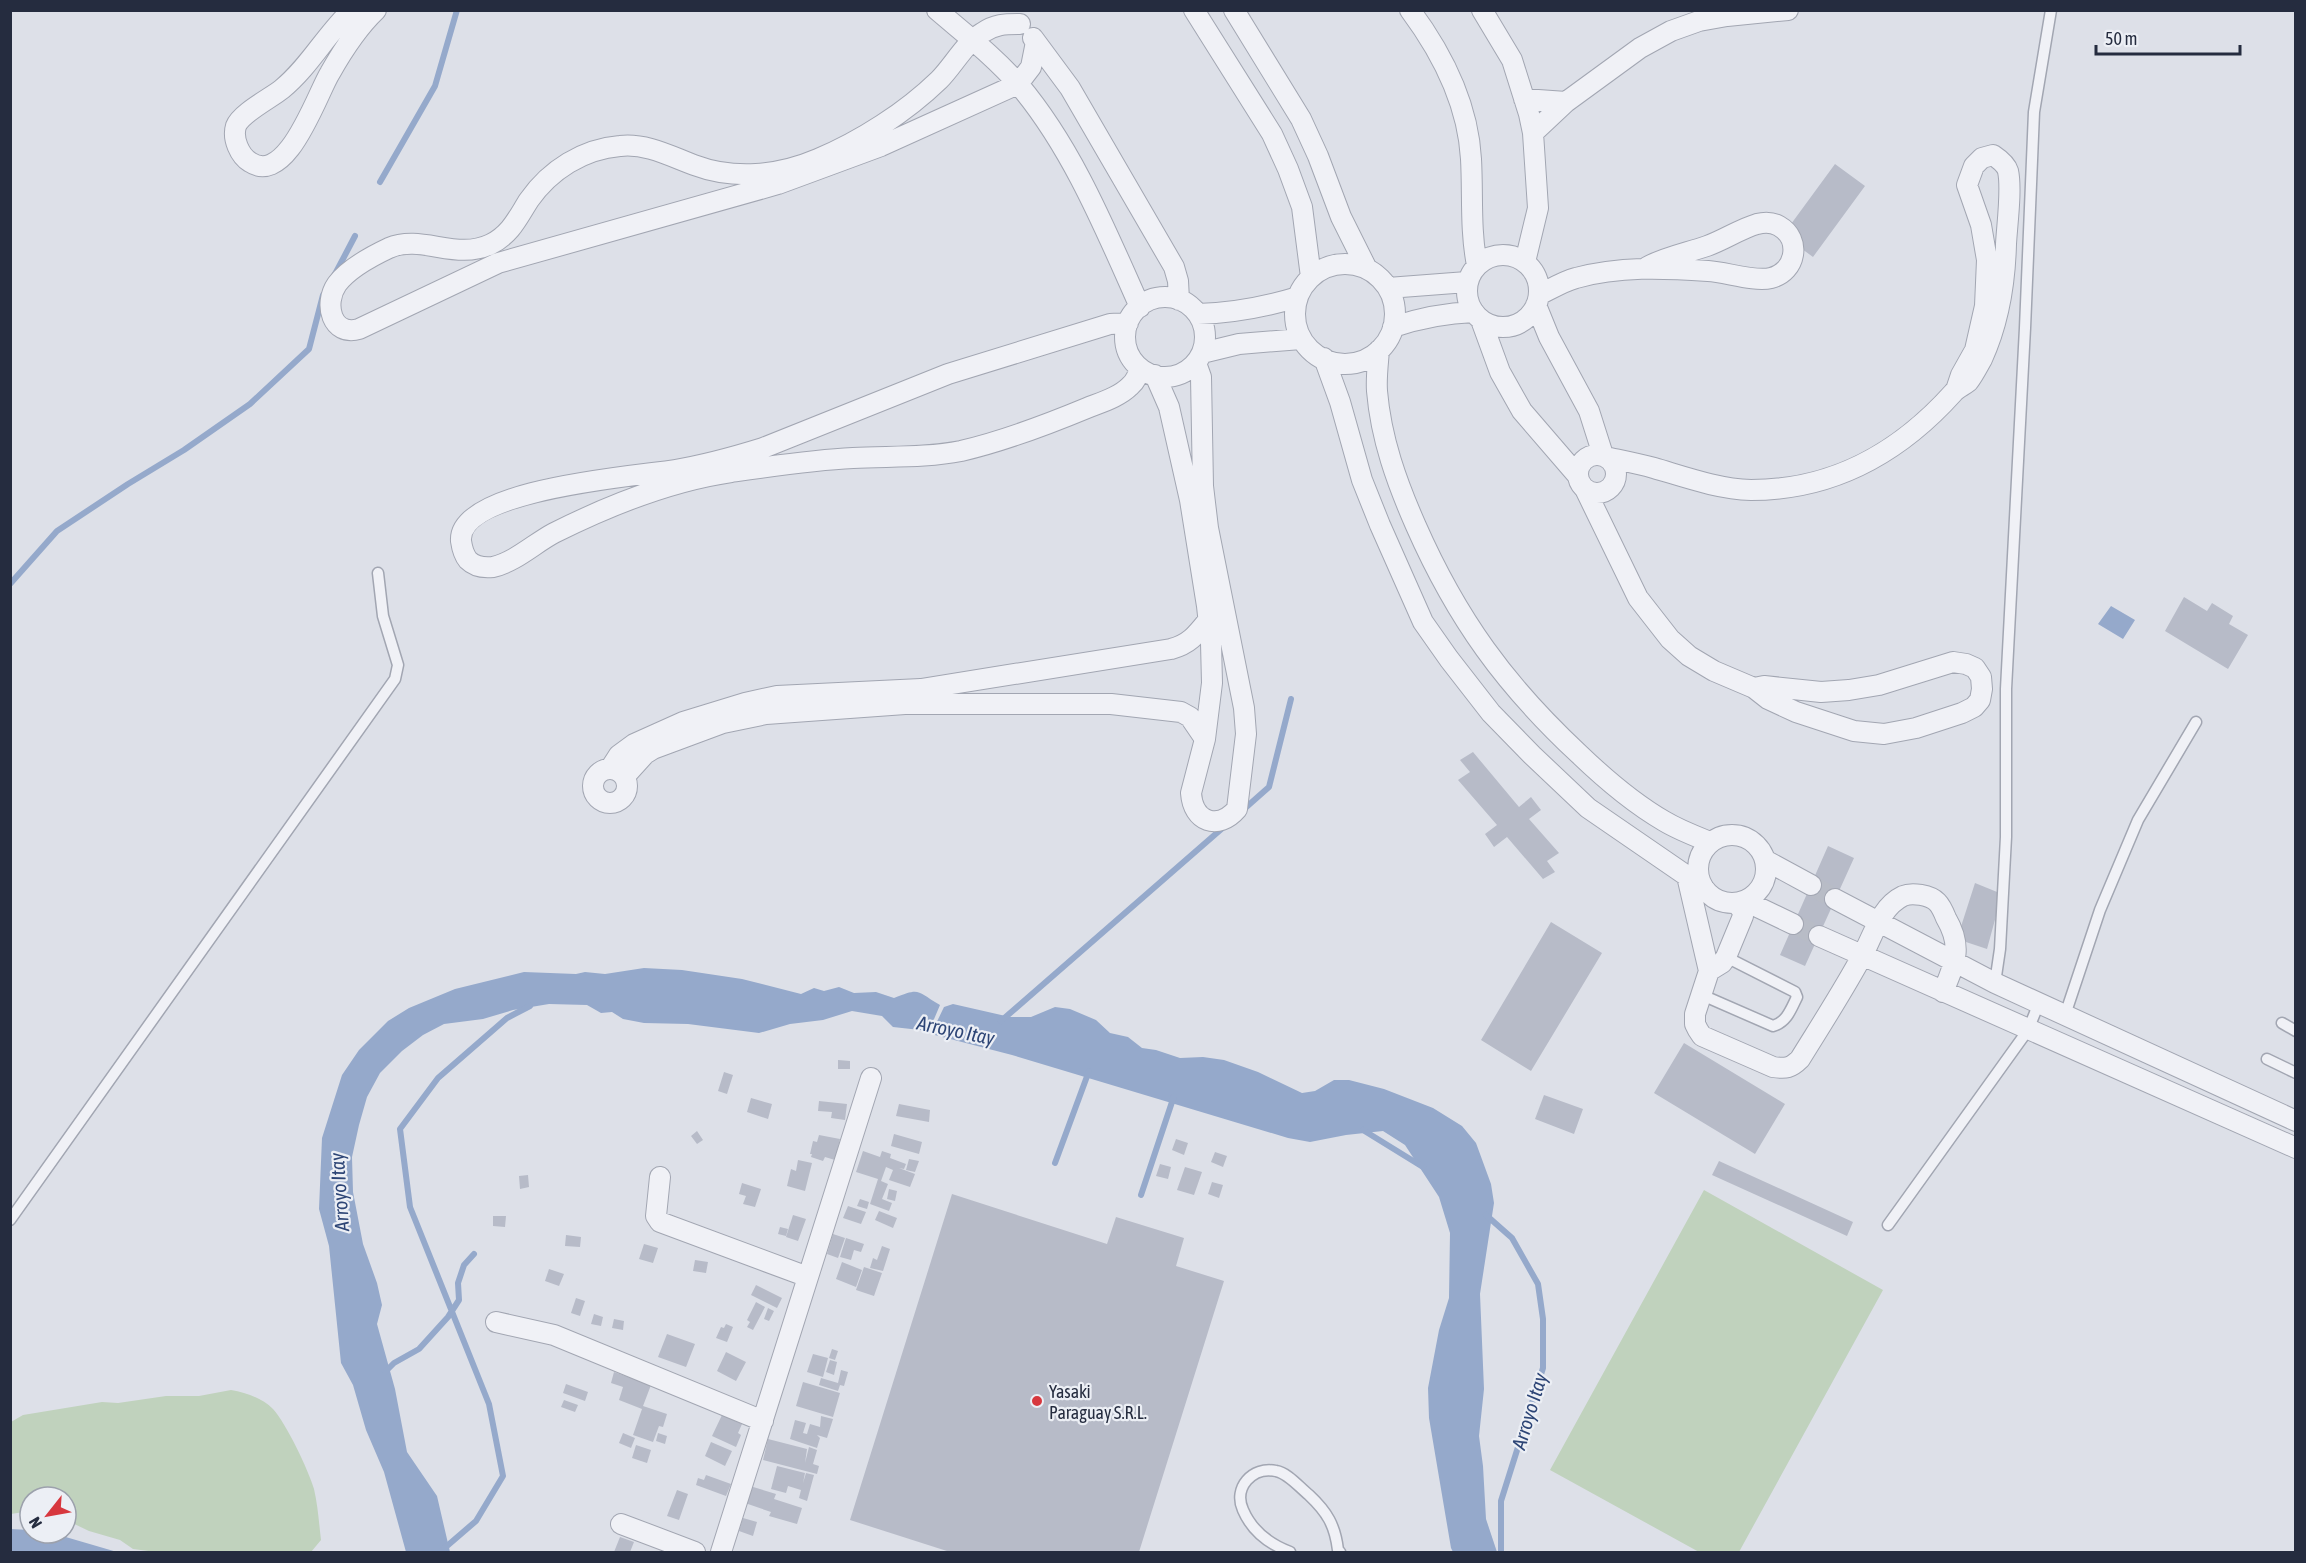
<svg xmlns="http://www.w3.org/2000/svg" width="2306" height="1563" font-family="'Asap Condensed',sans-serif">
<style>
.green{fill:#c0d2bd}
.water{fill:#95a9cb}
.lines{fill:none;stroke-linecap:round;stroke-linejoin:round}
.stream{stroke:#95a9cb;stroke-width:6}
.building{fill:#b7bbc8}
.minor-tunnel{stroke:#b8bcc6;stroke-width:20;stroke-dasharray:20 10;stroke-linecap:butt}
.service-casing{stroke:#a2a6b2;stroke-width:13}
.minor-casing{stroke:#a2a6b2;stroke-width:22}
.service{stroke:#f0f1f6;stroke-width:10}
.minor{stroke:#f0f1f6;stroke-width:20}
.poi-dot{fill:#d7373e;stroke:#eceff5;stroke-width:2}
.labels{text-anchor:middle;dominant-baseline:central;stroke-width:4.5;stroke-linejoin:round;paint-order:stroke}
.poi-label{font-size:18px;fill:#252c3f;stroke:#eceff5;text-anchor:start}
.water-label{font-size:20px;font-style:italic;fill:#2d4576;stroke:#eceff5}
</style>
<rect width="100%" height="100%" fill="#dde0e8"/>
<path class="green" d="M1704 1190 1883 1290 1739 1552H1699L1550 1470Z
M231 1390C247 1393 262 1398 273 1409 286 1423 309 1471 314 1489 318 1506 319 1524 321 1540L311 1552H156L133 1549 120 1540 89 1531 66 1520V1497H30V1511L11 1514V1422L23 1415 102 1402 118 1403 166 1396H199Z"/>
<path class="water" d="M2111 606 2135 620 2123 639 2098 624Z
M644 968 682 970 742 979 801 994 814 988 824 991 839 987 854 993 876 992 894 998C921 987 916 991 940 1005L929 1031 893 1027 882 1016 852 1011 823 1020 790 1024 759 1033 688 1024 644 1023 623 1019 612 1012 601 1013 587 1005 549 1004 513 1010 483 1019 444 1024 423 1035 402 1051 380 1073 367 1097 359 1125 352 1157 353 1192 363 1244 377 1283 382 1305 377 1324 395 1389 407 1452 437 1496 450 1552H406L384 1472 366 1430 353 1385 341 1363 329 1246 319 1209 322 1138 342 1075 359 1050 388 1021 409 1008 455 989 524 972 576 974 585 972 605 974Z
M953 1004 1010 1017H1031L1055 1007 1070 1009 1096 1020 1110 1033 1128 1037 1142 1048 1156 1050 1180 1058 1203 1057 1224 1060 1258 1072 1302 1093 1315 1091 1334 1080H1349L1384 1089 1433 1108 1462 1126 1476 1143 1491 1184 1494 1203 1480 1294 1484 1389 1479 1436 1483 1466 1486 1519 1497 1552H1453L1451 1548 1429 1418 1428 1388 1439 1330 1449 1298 1450 1233 1439 1197 1405 1145 1383 1131 1346 1135 1310 1142 1288 1138 1012 1055 931 1034 944 1007Z
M10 1529 30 1530V1533H52L117 1552H11Z"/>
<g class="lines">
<path class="stream" d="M380 182 435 86 457 10
M334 276 355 236
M10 584 57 531 128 484 184 450 250 404 309 349 323 295
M1243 810 1269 787 1291 699
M1001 1021 1226 825
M1363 1130 1423 1167
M1055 1163 1089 1071
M1141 1195 1174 1096
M1486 1215 1512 1238 1538 1284 1543 1319V1368L1501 1501V1552
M385 1372 394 1363 419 1349 448 1317 459 1300 458 1283 464 1265 474 1254
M440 1552 476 1521 503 1476 489 1404 410 1207 400 1129 438 1078 507 1018 530 1006"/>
</g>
<path class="building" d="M1835 164 1865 186 1813 257 1783 235Z
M2184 597 2207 611 2212 603 2233 616 2229 624 2248 635 2228 669 2165 631Z
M1473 752 1519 807 1531 797 1541 810 1529 819 1559 853 1547 861 1555 872 1543 879 1507 837 1494 847 1485 834 1497 825 1458 780 1470 772 1460 760Z
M1828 846 1854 858 1805 966 1780 955Z
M1975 883 2002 894 1987 949 1957 939Z
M1551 922 1602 953 1531 1071 1481 1040Z
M1684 1043 1785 1104 1755 1154 1654 1093Z
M838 1060 850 1061V1069H838Z
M724 1072 733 1075 727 1094 718 1091Z
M1544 1095 1583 1109 1574 1134 1535 1119Z
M751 1098 772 1104 768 1119 747 1112Z
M819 1101 847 1104 845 1120 831 1118 832 1112 818 1111Z
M899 1104 930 1110 929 1122 896 1116Z
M697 1131 703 1140 697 1144 691 1136Z
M894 1134 922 1142 919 1154 891 1146Z
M819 1135 840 1139 835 1160 825 1157 823 1161 811 1157 812 1154H810L813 1141 817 1142Z
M1176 1139 1188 1143 1184 1155 1172 1150Z
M863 1151 880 1157 882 1151 891 1154 890 1158 906 1164 904 1169 899 1168 915 1174 910 1187 889 1180 893 1170 886 1167 881 1181 888 1184 882 1199 892 1203 889 1211 870 1204 878 1179 856 1172Z
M1215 1152 1227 1156 1223 1167 1211 1162Z
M909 1159 919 1161 915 1172 906 1170Z
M798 1160 812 1163 805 1191 787 1186 791 1169 796 1171Z
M1719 1161 1853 1222 1847 1236 1712 1175Z
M1160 1164 1171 1167 1168 1179 1156 1176Z
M1185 1167 1202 1172 1194 1195 1177 1190Z
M528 1175 529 1187 520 1189 519 1176Z
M1212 1182 1223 1185 1219 1198 1208 1194Z
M742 1183 761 1189 755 1207 743 1204 746 1196 739 1194Z
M889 1189 897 1191 895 1201 887 1199Z
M952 1194 1107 1244 1116 1217 1184 1238 1176 1266 1224 1281 1139 1552H950L850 1520Z
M860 1199 869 1202 867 1209 857 1206Z
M848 1206 866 1212 861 1224 843 1218Z
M879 1211 897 1218 893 1228 875 1220Z
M793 1215 806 1219 798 1241 786 1237Z
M493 1216H506L505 1227 493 1226Z
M780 1227 788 1229 786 1236 778 1234Z
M833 1234 845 1238 838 1258 827 1254Z
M566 1235 581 1237 580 1247 565 1246Z
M846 1238 864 1244 861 1252 854 1250 851 1260 840 1257Z
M644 1244 658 1248 653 1263 639 1259Z
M882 1246 890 1249 883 1271 870 1268 873 1258 877 1260Z
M695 1260 708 1262 706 1273 693 1271Z
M842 1262 862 1270 856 1287 836 1279Z
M864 1267 882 1273 874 1296 856 1290Z
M549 1269 564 1274 559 1286 545 1281Z
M756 1285 782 1298 777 1308 751 1295Z
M576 1298 585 1301 580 1316 571 1313Z
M756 1302 765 1307 753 1330 747 1327 750 1322 747 1320Z
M768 1308 774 1311 769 1321 764 1319Z
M594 1314 603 1317 601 1326 591 1324Z
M614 1319 624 1321 623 1330 612 1328Z
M726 1324 733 1327 727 1342 716 1338 721 1327 724 1328Z
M667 1334 695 1344 686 1367 658 1357Z
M832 1349 838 1351 835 1360 829 1358Z
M726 1352 746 1362 736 1381 717 1371Z
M813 1354 828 1358 823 1377 807 1372Z
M830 1360 837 1362 834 1375 826 1372Z
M841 1370 848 1372 844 1386 840 1385 838 1391 819 1385 821 1378 838 1383Z
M614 1372 651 1385 643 1406 667 1414 663 1427 659 1426 653 1442 633 1435 642 1409 619 1400 623 1387 611 1383Z
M803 1382 840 1393 833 1417 796 1406Z
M566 1384 588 1392 585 1401 563 1393Z
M564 1400 578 1405 575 1412 561 1407Z
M722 1415 742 1424 738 1433 741 1435 736 1447 712 1436Z
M821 1416 833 1419 827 1438 817 1435 820 1438 817 1448 790 1439 795 1420 806 1423 803 1433 807 1434 810 1424 820 1427Z
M623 1433 635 1438 631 1448 619 1443Z
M658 1433 667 1436 665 1444 656 1441Z
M768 1439 807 1449 805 1463 809 1447 817 1450 813 1464 819 1466 817 1474 763 1460Z
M711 1442 732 1451 725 1466 705 1456Z
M636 1445 651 1450 647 1463 632 1458Z
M777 1466 805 1473 803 1483 806 1473 814 1475 807 1501 799 1498 801 1490 788 1486 786 1493 771 1489Z
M706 1475 731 1484 726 1496 696 1485 698 1478 704 1480Z
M750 1486 776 1494 774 1499 802 1508 797 1524 769 1516 771 1512 745 1503Z
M677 1490 688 1494 679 1520 667 1516Z
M743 1518 757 1522 753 1536 739 1531Z
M620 1537 634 1542 630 1552H614Z"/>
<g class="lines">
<path class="minor-tunnel" d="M1811 885 1835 899
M1793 924 1819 936"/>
<defs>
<path id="service" d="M1995 983 2000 949 2006 837V689L2025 328 2034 112 2051 10
M1702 995 1773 1026C1787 1022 1791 1009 1797 997L1795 992 1726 957
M2065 1015 2100 910 2138 820 2196 722
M2282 1023 2296 1031
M2267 1059 2296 1073
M10 1220 395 679 398 665 383 616 378 573
M1888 1225 2028 1030 2039 1003
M1290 1552C1269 1544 1252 1531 1243 1510 1233 1488 1252 1466 1276 1471 1288 1473 1299 1487 1309 1495 1327 1512 1335 1525 1338 1550L1340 1552"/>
<path id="minor" d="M352 10C326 34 310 66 282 89 271 98 241 113 236 126 232 139 240 156 250 162 287 187 317 94 330 73 343 50 357 28 376 10
M937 10C965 34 995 57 1019 85 1073 149 1106 231 1140 307
M1194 10 1272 134 1288 169 1302 207 1311 277
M1234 10 1301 119 1318 156 1341 217 1367 269
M1410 10C1442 53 1468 104 1471 159 1473 194 1470 230 1477 265
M1482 10 1512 60 1529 114 1533 133 1538 208 1525 262
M1020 24C1005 24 995 24 982 33 964 44 954 65 939 80 906 112 861 141 818 159 778 176 734 180 694 165 670 156 646 143 620 146 583 149 550 170 529 200 518 217 511 234 491 244 456 261 422 234 389 248 372 256 349 268 337 284 323 304 332 337 359 329L498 263 778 184 881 146 1018 84 1031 67 1036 42
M1033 38 1070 88 1174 267 1178 281 1179 300
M1524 99 1566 102
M1533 133 1566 102 1640 48 1671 31 1699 21 1727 16 1788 10
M1467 291a36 36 0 1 1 72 0a36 36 0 1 1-72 0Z
M1295 314a50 50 0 1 1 100 0a50 50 0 1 1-100 0Z
M1388 288 1467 282
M1539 295C1551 289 1564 281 1576 278 1619 266 1664 268 1708 271 1726 272 1754 282 1771 278 1796 272 1802 239 1779 226 1772 222 1765 222 1757 224 1740 229 1724 240 1707 246 1687 253 1665 257 1647 267
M1125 337a40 40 0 1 1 80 0a40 40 0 1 1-80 0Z
M1536 305 1549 337 1589 411 1603 455
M1198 314C1233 313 1265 307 1298 297
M1481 320 1500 372 1522 411 1578 476
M1128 323 1110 324 948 374 763 448C734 457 705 465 675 470 638 476 457 489 461 541 462 548 464 555 468 560 475 567 484 568 493 567 515 562 535 543 554 533 610 505 669 481 731 472 772 466 812 460 853 458 888 456 926 458 961 451 1004 441 1046 425 1087 408 1102 402 1119 397 1130 386 1136 381 1138 375 1140 368
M1393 327C1420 318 1445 313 1474 312
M1379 350C1378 363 1376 378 1377 391 1381 439 1397 483 1416 526 1457 619 1505 685 1579 754 1605 779 1633 803 1664 821 1679 830 1695 836 1710 842
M1202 353 1239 344 1301 339
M1324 358 1340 402 1362 480 1380 525 1423 622 1449 659 1491 713 1532 755 1588 808 1703 887
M1155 375 1169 407 1190 500 1207 606 1211 643 1212 683 1205 739 1191 793C1193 822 1218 831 1237 809L1246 734 1244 708 1208 528 1203 486 1201 377 1196 363
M1578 474a19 19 0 1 1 38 0a19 19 0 1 1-38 0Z
M1610 458C1624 461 1639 464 1654 468 1685 477 1718 489 1751 490 1834 490 1899 453 1953 393 1957 388 1963 386 1968 382 1973 376 1978 366 1982 359 1999 322 2005 284 2006 244 2007 225 2012 189 2008 171 2006 164 1999 159 1993 155L1982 158 1974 166 1967 185 1981 225 1987 260 1985 306 1975 350 1961 375 1956 390
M1585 489 1638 598 1670 639 1689 656 1714 671 1754 688 1768 699 1796 712 1854 731 1884 734 1916 728 1962 713 1974 707 1980 700 1982 689 1981 677 1975 668 1966 664 1953 662 1879 685 1849 690 1821 692 1764 686 1754 688
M593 786a17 17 0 1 1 34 0a17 17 0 1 1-34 0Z
M610 769 619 755 634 744 683 722 745 703 777 696 921 689 1171 649C1190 644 1197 634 1209 619
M625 776 645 754 653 749 723 723 766 714 905 704H1111L1181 712 1190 717 1205 739
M1698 869a34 34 0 1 1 68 0a34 34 0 1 1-68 0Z
M1765 860 1811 885
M1687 876 1709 971 1695 1014V1024L1698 1030 1702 1036 1773 1067C1786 1069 1791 1068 1800 1059 1821 1025 1843 991 1862 956 1873 937 1880 907 1903 896 1912 892 1930 895 1937 902 1941 906 1944 913 1946 918 1963 947 1955 963 1943 992
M1835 899 1995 983 2296 1121
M1745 901 1793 924
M1819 936 2296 1148
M1709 971 1722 963 1726 957 1743 916 1742 910 1736 903
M660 1177 656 1216 660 1222 808 1277
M496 1322 554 1335 763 1421
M621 1524 695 1552
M721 1552 871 1078"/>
</defs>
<use href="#service" class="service-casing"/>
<use href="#minor" class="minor-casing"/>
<use href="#service" class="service"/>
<use href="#minor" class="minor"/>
</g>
<circle class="poi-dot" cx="1037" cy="1401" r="6"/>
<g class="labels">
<g class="poi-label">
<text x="1049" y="1391">Yasaki<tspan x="1049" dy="21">Paraguay S.R.L.</tspan></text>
</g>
<g class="water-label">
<text transform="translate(956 1030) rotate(12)">Arroyo Itay</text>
<text transform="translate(339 1192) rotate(-94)">Arroyo Itay</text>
<text transform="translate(1529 1411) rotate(-73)">Arroyo Itay</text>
</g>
</g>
<rect width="2306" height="1563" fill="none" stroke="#252c3f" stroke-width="24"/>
<g transform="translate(48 1515) rotate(239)"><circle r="28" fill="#eceff5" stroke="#9ca1ac" stroke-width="1.5"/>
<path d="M0-4.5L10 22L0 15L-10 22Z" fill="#d7373e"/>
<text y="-9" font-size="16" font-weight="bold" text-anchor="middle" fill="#252c3f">N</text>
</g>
<path d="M2096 45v9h144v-9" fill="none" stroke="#252c3f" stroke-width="3"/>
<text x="2105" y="45" font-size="18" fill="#252c3f" stroke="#eceff5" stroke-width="4.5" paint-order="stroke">50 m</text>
</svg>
